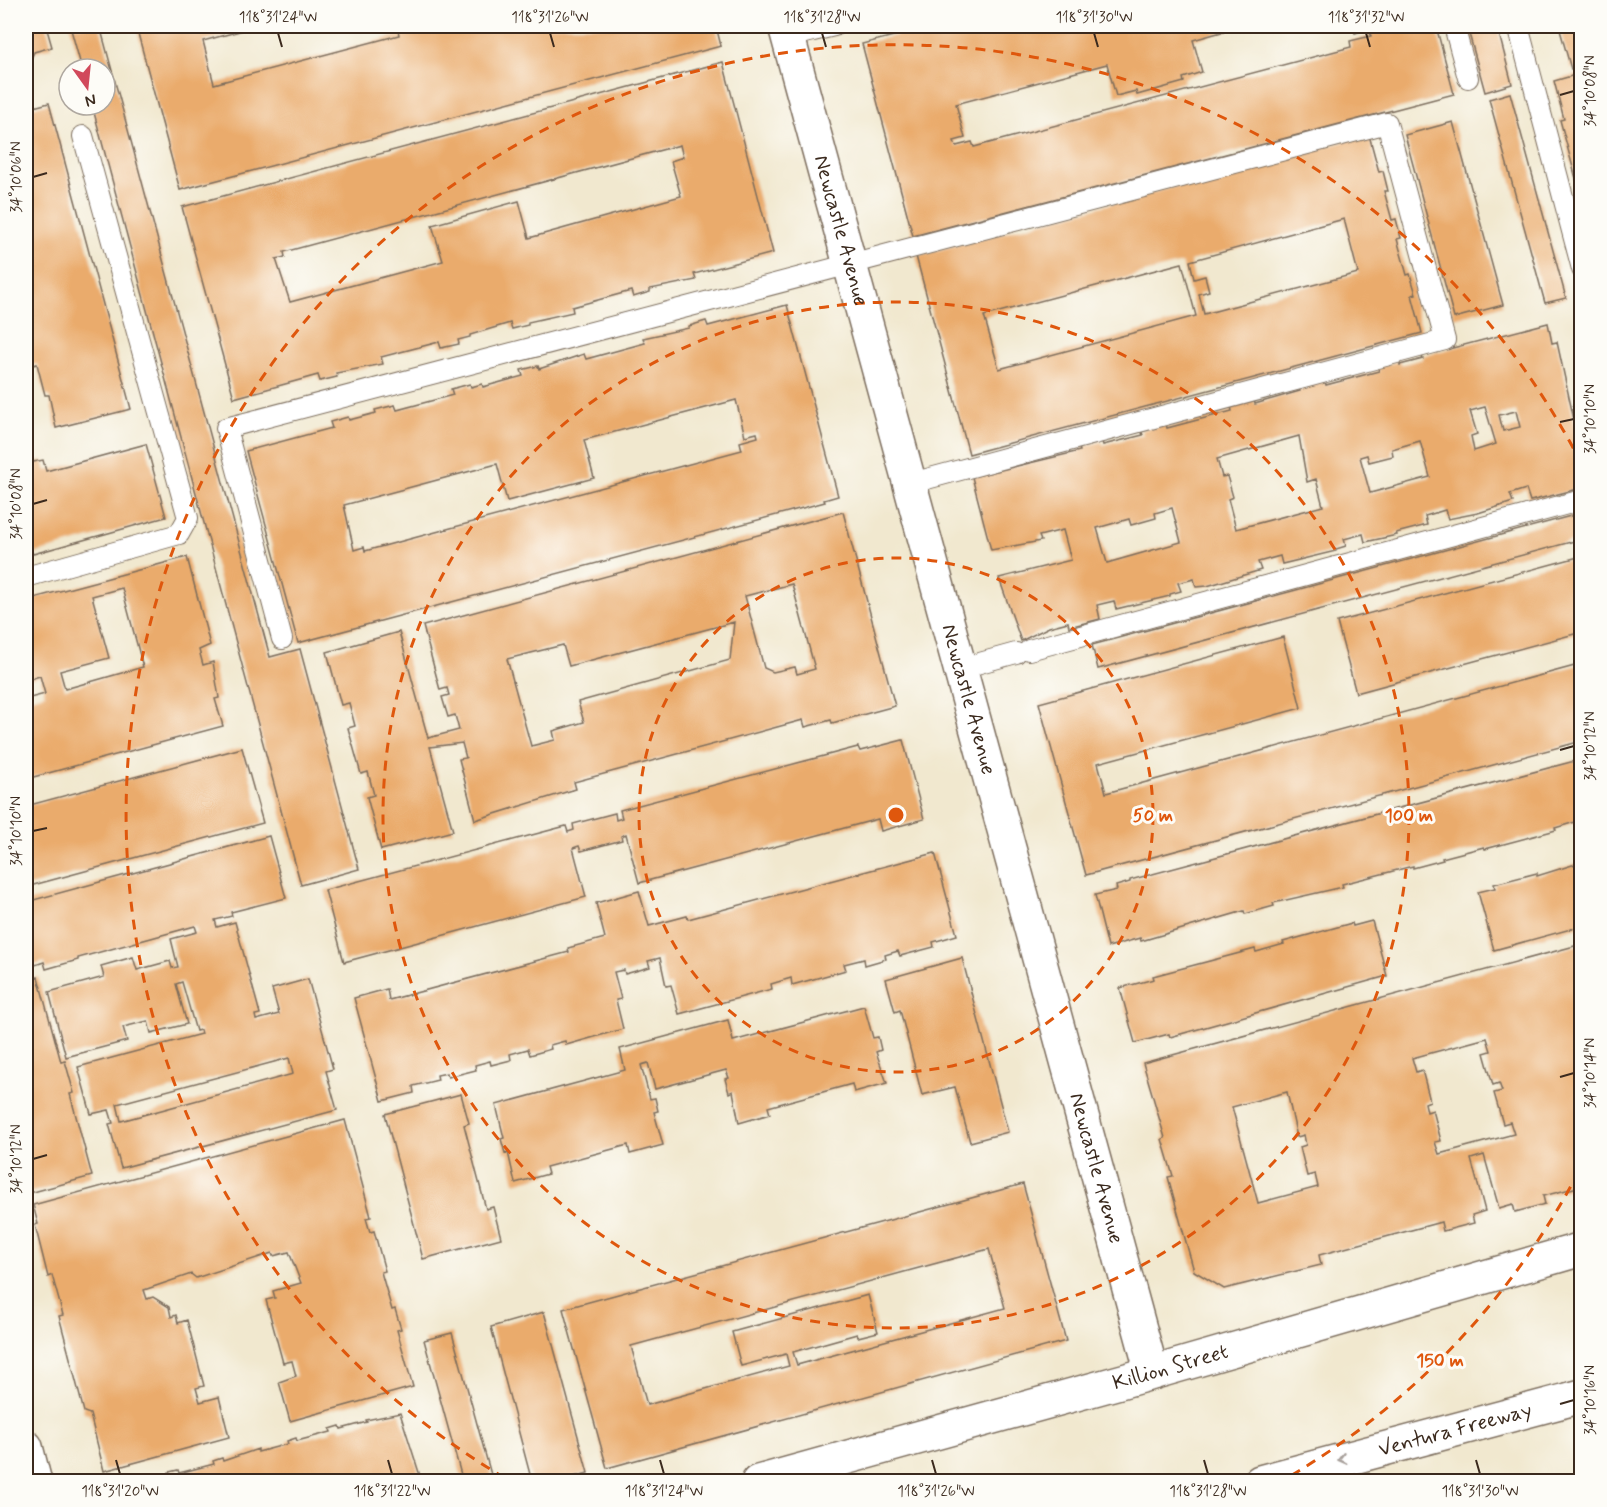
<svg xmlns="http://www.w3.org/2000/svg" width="1607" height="1507" font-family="Mynerve,sans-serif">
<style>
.building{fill:#eaab6c;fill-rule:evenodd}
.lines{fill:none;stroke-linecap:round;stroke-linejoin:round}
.lane-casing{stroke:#7b6c5c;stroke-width:22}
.street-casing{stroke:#7b6c5c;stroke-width:36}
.highway-casing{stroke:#7b6c5c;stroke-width:36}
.lane{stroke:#fff;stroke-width:20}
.street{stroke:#fff;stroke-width:33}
.highway{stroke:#fff;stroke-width:33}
.oneway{stroke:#a79f9a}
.ticks{fill:none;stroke:#3b2a1e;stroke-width:2}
.ring{fill:none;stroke:#df570d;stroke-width:3;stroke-dasharray:10 8}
.labels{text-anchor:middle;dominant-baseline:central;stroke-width:6;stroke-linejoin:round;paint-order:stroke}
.street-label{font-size:21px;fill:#3b2a1e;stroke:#fdfcf7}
.centre{fill:#df570d;stroke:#fdfcf7;stroke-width:3}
.ring-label{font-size:18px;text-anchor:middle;font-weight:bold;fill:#df570d;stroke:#fdfcf7;stroke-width:6;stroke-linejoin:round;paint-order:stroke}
.neatline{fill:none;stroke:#3b2a1e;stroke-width:2}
.ticks-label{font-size:15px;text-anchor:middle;fill:#3b2a1e}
</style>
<rect width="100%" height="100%" fill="#fdfcf7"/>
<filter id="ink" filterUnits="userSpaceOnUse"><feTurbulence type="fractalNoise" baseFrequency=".0167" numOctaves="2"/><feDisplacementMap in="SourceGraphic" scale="12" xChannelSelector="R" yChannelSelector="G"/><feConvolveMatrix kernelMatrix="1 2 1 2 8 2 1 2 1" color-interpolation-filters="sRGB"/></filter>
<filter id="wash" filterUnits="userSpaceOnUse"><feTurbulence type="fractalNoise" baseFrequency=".008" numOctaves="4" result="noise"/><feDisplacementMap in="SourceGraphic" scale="24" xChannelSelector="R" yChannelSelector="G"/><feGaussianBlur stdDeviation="1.35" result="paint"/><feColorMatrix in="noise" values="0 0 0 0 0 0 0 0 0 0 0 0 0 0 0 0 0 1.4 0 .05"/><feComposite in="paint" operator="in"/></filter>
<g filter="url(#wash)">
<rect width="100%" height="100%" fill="#f1e8cf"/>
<g id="blocks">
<path class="building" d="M26 26H46L52 47 34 52 30 61 26 62Z
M70 26H100L270 657 300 649 359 869 301 885 92 105H105V69H82Z
M136 26H258L203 41 214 84 399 35 397 26H716L721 46 180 190Z
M933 26H1243L1193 40 1202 72 1183 78 1184 82 1137 95 1136 91 1116 96 1107 64 956 104 965 138 954 141 956 146 972 142 974 147 1351 47 1350 41 1371 36 1369 29 1355 33 1353 26H1436L1454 94 913 236 862 44Z
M1467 26H1497L1512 84 1485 92Z
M1575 26H1582V66L1571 69 1560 30Z
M723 62 773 253 694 274 696 280 650 289V292L633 297 631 291 572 307 573 312 528 322V325L512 329 510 323 470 335V337L458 340 459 344 441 348 439 342 381 357 383 364 336 373 337 377 320 381 318 375 234 398 182 207ZM680 145 683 157 671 161 681 196 529 238 519 201 432 225 443 261 290 302 276 259 285 257 284 252Z
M1582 73V197H1581L1560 120 1564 119 1554 81Z
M1510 93 1566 298 1545 303 1489 99Z
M49 103 131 409 56 428 49 395H45L37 364 29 366 26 354V325L29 324 26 312V109Z
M1453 122 1503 305 1454 318 1405 135Z
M1369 135 1379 172 1383 171 1388 191H1384L1392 220 1396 219 1401 238 1397 239 1407 275 1410 274 1416 294 1412 295 1422 333 969 454 916 256ZM1344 219 1358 273 1204 314 1199 294 1209 291 1205 276 1194 279 1190 261ZM1182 263 1196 316 999 369 984 316Z
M787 305 838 496 824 500 825 502 298 643 246 451 332 428 330 422 348 417 349 420 376 413 375 410 395 405 397 410 453 395 451 389 470 384 471 387 482 384 483 387 523 376 521 370 538 366 539 369 584 354 586 359 645 343 643 338 689 328V326L706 321 708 326ZM736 400 745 436 757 433 758 437 740 442 742 450 365 551 364 547 354 550 344 505 497 464 507 501 594 478 584 440Z
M1548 323 1552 343 1557 342 1575 425 1579 423 1582 432V488L1530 501 1526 489 1510 494 1513 502 1478 513 1448 519 1445 510 1425 516 1427 525 1396 533 1397 535 1365 542 1363 534 1344 539 1346 546 1336 549V551L1282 564 1280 556 1258 562 1261 570 1207 586 1196 587 1194 579 1178 583 1181 591 1170 594V596L1116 609 1114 601 1097 605 1100 619 1069 627 1068 622 1049 627 1021 641 999 578 1071 560 1063 530 1039 536 1041 541 991 550 972 477 1080 451 1079 447 1102 442 1103 445 1143 435 1141 430 1166 424 1167 428 1232 411 1231 406 1254 400 1255 404 1300 391 1299 388 1325 381 1326 385 1379 371 1378 367 1400 361V365L1423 359 1422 356ZM1485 407 1496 444 1474 451 1471 436 1477 434 1470 411ZM1516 411 1520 427 1503 431 1499 415ZM1299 436 1307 482 1316 479 1323 506 1236 529 1228 499 1233 497 1227 476 1222 477 1217 459ZM1420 441 1430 477 1370 493 1360 457 1367 455 1369 462 1393 456 1392 449ZM1172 508 1181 542 1107 563 1097 528 1129 519 1131 525 1156 518 1155 513Z
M146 444 166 517 33 554 32 552 26 553V460L32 458 33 462 43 460 46 471Z
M843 512 895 706 832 723 831 720 805 727 803 720 574 782 576 789 475 820 459 759 466 758 462 743 430 747 453 831 381 850 367 797 374 795 368 772 361 774 348 728 355 726 349 703 341 705 327 652 399 632 428 738 459 730 455 715 448 717 442 697 449 695 447 688 440 690 423 626ZM792 584 815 669 797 674 795 667 773 672 764 668 745 596ZM734 622 730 660 578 702 584 722 553 731 555 740 531 746 507 659 563 645 569 666Z
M1582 513V539L1098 669 1092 645Z
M1582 556V632L1356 693 1337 622Z
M187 557 210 645 199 650 203 665 213 662 219 698 215 699 223 726 26 779V699L45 694 40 676 26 680V600ZM122 588 143 667 65 689 60 671 109 658 92 596Z
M1283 637 1301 708 1098 763 1106 793 1582 664V741L1086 875 1039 703Z
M903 740 924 819 881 831 878 819 639 883 626 834 621 836 622 840 581 851 579 846 573 848 586 897 344 962 325 890 566 826 568 832 574 830 573 824 615 813 616 820 622 818 620 810 858 747 860 751Z
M242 748 263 823 26 887V806Z
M1582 759V820L1555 828 1556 830 1485 849 1484 847 1442 858 1443 860 1413 868V866L1342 884 1343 887 1273 903 1274 906 1245 914 1244 911 1141 941 1140 938 1108 947 1095 895 1117 890 1116 886 1130 882V880Z
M269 836 286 898 231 912 232 916 215 920 217 927 235 922 260 1014 255 1015 256 1020 279 1014 272 989 308 979 333 1069 326 1071 337 1110 121 1168 109 1124 113 1123 109 1110 91 1114 78 1067 201 1034 200 1030 196 1031 182 982 176 984 187 1024 151 1033 148 1021 123 1027 127 1041 66 1057 49 992 104 977 101 966 133 957 137 970 170 961 172 968 178 967 171 939 197 932 195 926 78 958V960L46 969 44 962 29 967 32 979 38 977 61 1062 65 1061 74 1093 70 1094 92 1176 26 1194V902ZM289 1058 293 1074 121 1121 117 1104Z
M935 853 957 935 933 942 934 947 900 956 898 951 885 955 886 959 865 965 864 959 844 964 846 970 792 985 791 978 771 984 772 989 679 1014 671 985 666 986 660 958 648 961 650 967 625 974 624 970 614 972 621 999 616 1000 623 1029 566 1045 565 1041 550 1045 551 1049 530 1055 528 1049 510 1054 511 1060 491 1065 490 1061 475 1065 476 1070 448 1077 447 1073 437 1075 438 1080 413 1086 414 1093 382 1101 354 998 387 989 389 1000 569 952 568 948 605 938 596 903 639 891 649 926 687 916 688 919Z
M1582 862V926L1494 950 1478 892 1495 888 1494 884 1537 873V876Z
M1372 921 1387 976 1170 1037 1169 1034 1135 1043 1120 988 1154 979 1153 976 1255 949 1256 952 1284 944 1283 942 1352 923 1353 926Z
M1582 944V1186L1543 1196 1545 1204 1515 1212 1513 1204 1499 1208 1484 1155 1471 1159 1485 1211 1472 1215 1474 1223 1443 1231 1441 1222 1319 1255 1321 1265 1224 1289 1194 1271 1168 1177 1173 1176 1162 1139 1165 1138 1143 1063ZM1487 1038 1491 1051 1484 1053 1493 1085 1499 1083 1502 1091 1494 1093 1503 1124 1510 1122 1514 1134 1439 1154 1435 1142 1441 1141 1433 1110 1427 1112 1425 1103 1430 1101 1422 1070 1416 1072 1412 1058ZM1287 1092 1297 1137 1304 1135 1306 1145 1300 1147 1307 1176 1315 1174 1318 1187 1258 1203 1232 1107Z
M962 958 1008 1132 970 1142 955 1087 922 1095 900 1010 895 1012 886 979Z
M864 1006 873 1038 878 1037 881 1050 876 1052 887 1083 854 1092 852 1084 768 1107 770 1114 739 1123 733 1091 729 1093 725 1079 729 1078 726 1070 655 1089 648 1063 641 1065 650 1099 655 1098 658 1111 654 1112 663 1145 630 1154 628 1145 546 1167 548 1174 515 1183 508 1152 505 1153 501 1139 504 1138 496 1105 625 1070 620 1049 728 1020 733 1041Z
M461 1094 469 1123 464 1125 486 1209 493 1207 501 1238 423 1259 385 1114Z
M345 1120 371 1217 366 1218 370 1232 374 1231 385 1271 381 1272 392 1310 395 1309 401 1329 397 1330 413 1387 290 1421 279 1382 296 1376 292 1361 283 1363 266 1300 275 1298 273 1291 301 1283 289 1252 273 1256 272 1253 196 1278 191 1274 144 1290 147 1299 153 1297 169 1307 171 1317 176 1315 178 1323 187 1320 204 1386 196 1388 200 1402 219 1397 229 1437 104 1471 90 1414 84 1412 59 1316 63 1315 52 1275 48 1277 35 1225 38 1224 33 1205Z
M1023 1184 1066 1341 607 1468 563 1309ZM989 1249 1005 1308 797 1365 793 1352 857 1334 858 1337 878 1332 868 1295 732 1332 741 1366 786 1354 789 1366 647 1405 631 1346Z
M544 1312 588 1473 555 1482H532L491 1327Z
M452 1333 493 1482H463L424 1340Z
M400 1413 422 1482H148L170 1475 169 1472 178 1470 179 1473 214 1464 213 1461 222 1458 223 1461 258 1449V1452L288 1444 287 1441 296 1438 297 1441 331 1432 330 1429 340 1426 341 1429 367 1422 366 1420Z"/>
</g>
</g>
<g filter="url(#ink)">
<use href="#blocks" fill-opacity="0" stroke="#7b6c5c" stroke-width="1.5"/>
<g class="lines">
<defs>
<path id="lane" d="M1454 26 1468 78
M1518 26 1582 269
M788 37 834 26
M26 577 179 534 188 518 83 136
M282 639 226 428 1387 123 1445 340 908 484
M1029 650 1582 500
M958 669 1016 653"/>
<g id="street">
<path id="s1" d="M785 26 1152 1373"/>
<path d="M26 1447 35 1482"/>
<path id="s2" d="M758 1482 1152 1373 1582 1249"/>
</g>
<g id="highway">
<path id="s3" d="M1260 1482 1582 1396"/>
</g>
</defs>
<use href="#lane" class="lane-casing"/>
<use href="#street" class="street-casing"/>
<use href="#highway" class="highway-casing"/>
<use href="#lane" class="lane"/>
<use href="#street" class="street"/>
<use href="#highway" class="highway"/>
</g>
<defs><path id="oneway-chevron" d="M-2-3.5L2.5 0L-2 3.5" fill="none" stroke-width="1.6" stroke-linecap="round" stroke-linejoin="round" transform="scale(1.5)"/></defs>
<use class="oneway" href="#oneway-chevron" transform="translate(1342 1459) rotate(165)"/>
</g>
<path class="ticks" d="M278 33 282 47M550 33 554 47M822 33 826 47M1094 33 1098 47M1366 33 1370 47M1560 95 1574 91M33 177 47 173M1560 422 1574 419M33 504 47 500M1560 750 1574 746M33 831 47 828M1560 1077 1574 1073M33 1159 47 1155M1560 1404 1574 1400M116 1460 120 1474M388 1460 392 1474M660 1460 664 1474M932 1460 936 1474M1204 1460 1208 1474M1476 1460 1480 1474"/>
<g class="ring">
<circle cx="896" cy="815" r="257"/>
<circle cx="896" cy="815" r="513"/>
<path d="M1579 1171A770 770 0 0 1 1287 1478M505 1478A770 770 0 1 1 1579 459"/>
</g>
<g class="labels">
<g class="street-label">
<text stroke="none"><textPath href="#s1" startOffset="212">Newcastle Avenue</textPath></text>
<text stroke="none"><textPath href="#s1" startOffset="698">Newcastle Avenue</textPath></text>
<text stroke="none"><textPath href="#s1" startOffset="1184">Newcastle Avenue</textPath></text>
<text stroke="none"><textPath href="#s2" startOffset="428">Killion Street</textPath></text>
<text stroke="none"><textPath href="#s3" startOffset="202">Ventura Freeway</textPath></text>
</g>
</g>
<circle cx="896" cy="815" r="9" class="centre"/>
<g class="ring-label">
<text x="1153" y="821">50 m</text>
<text x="1409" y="821">100 m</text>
<text x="1440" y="1366">150 m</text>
</g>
<rect width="1607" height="1507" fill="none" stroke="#fdfcf7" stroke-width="66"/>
<g transform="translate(87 87) rotate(165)"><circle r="28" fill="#fdfcf7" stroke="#afa8a0" stroke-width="1.5"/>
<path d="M0-4.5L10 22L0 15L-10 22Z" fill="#d1495b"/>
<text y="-9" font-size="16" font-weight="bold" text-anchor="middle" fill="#3b2a1e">N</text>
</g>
<rect x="33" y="33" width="1541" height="1441" class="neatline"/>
<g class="ticks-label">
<text x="278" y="22">118°31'24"W</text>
<text x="550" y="22">118°31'26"W</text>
<text x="822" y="22">118°31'28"W</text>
<text x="1094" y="22">118°31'30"W</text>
<text x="1366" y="22">118°31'32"W</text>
<text transform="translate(1590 91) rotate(-90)" y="5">34°10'08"N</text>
<text transform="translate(16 177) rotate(-90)" y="5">34°10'06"N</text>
<text transform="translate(1590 419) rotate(-90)" y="5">34°10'10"N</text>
<text transform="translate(16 504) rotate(-90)" y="5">34°10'08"N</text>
<text transform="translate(1590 746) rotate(-90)" y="5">34°10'12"N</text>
<text transform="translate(16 831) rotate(-90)" y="5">34°10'10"N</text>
<text transform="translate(1590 1073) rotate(-90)" y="5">34°10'14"N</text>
<text transform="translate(16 1159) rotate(-90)" y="5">34°10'12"N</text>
<text transform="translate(1590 1400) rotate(-90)" y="5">34°10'16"N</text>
<text x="120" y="1496">118°31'20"W</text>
<text x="392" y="1496">118°31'22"W</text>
<text x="664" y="1496">118°31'24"W</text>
<text x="936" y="1496">118°31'26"W</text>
<text x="1208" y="1496">118°31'28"W</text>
<text x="1480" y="1496">118°31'30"W</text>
</g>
</svg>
